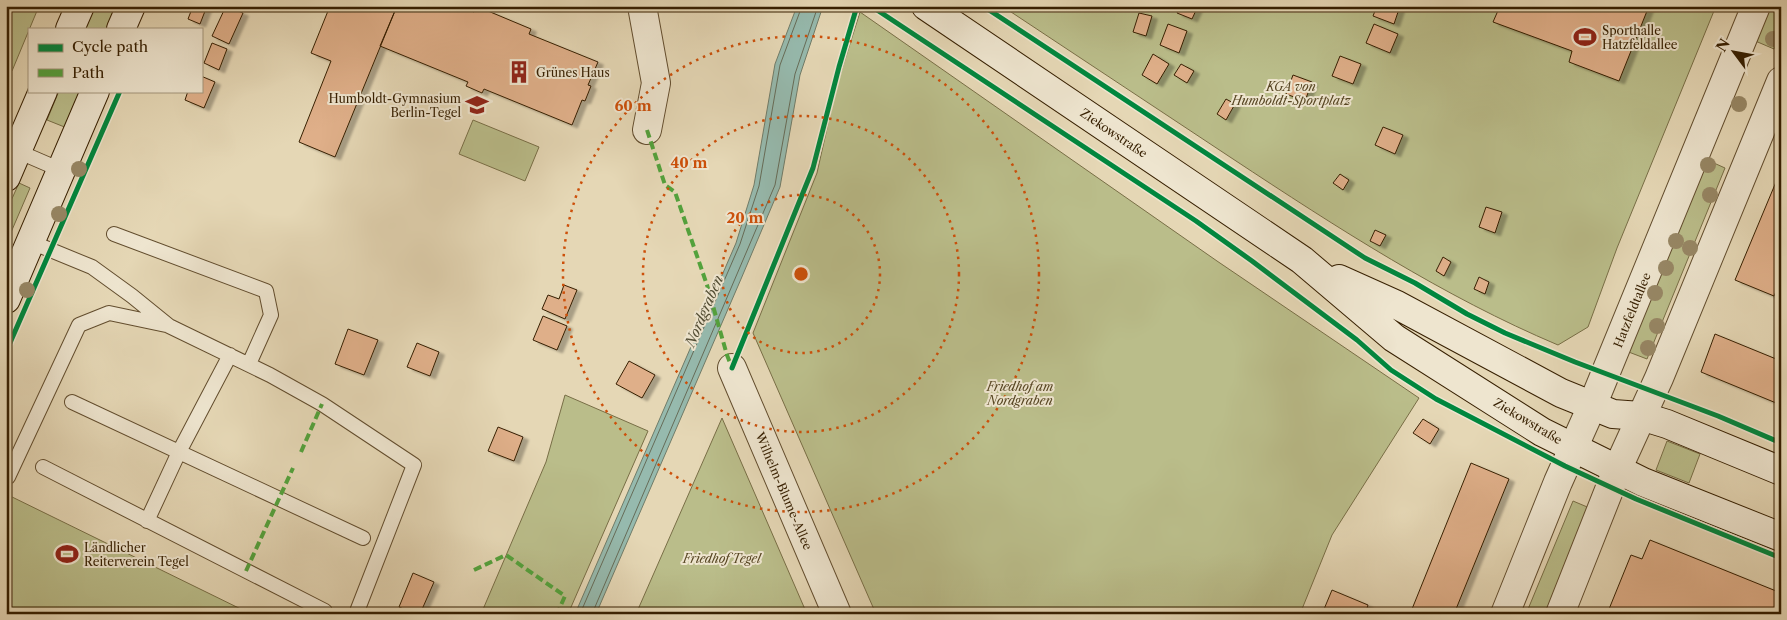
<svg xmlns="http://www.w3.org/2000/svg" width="1787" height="620" font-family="'Libre Caslon Text',serif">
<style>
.green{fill:#babd8a;stroke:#786e46}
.water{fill:#96baae;stroke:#707c69}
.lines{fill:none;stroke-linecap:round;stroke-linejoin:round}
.shore{stroke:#666c58;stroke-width:1}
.building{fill:#dfaf89;stroke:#361f01;filter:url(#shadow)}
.lane-casing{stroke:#624d2e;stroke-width:16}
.street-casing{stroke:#624d2e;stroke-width:30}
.secondary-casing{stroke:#361f01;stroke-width:30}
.lane{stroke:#eee5cf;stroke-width:14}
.street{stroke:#eee5cf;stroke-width:28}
.secondary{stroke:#eee5cf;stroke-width:28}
.quiet{stroke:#53a23c;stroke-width:4;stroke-dasharray:8 4;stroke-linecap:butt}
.cycleway-casing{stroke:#eee5cf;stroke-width:8}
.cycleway{stroke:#00873e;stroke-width:5}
.tree{fill:#978765}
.ring{fill:none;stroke:#cd500a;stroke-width:2.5;stroke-dasharray:2.5 5}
.labels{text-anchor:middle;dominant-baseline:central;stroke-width:4;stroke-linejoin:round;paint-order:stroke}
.poi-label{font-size:12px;fill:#361f01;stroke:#eee5cf;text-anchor:start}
.park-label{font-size:12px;font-style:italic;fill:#574623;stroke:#eee5cf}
.street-label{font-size:12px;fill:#361f01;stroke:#eee5cf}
.water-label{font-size:14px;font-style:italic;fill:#534e35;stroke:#eee5cf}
.centre{fill:#cd500a;stroke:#eee5cf;stroke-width:2.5}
.ring-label{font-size:15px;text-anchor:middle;font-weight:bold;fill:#cd500a;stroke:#eee5cf;stroke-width:4;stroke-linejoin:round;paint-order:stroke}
</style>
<defs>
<filter id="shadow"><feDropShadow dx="5.5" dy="3" stdDeviation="1" flood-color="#0004"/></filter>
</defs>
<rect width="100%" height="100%" fill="#e5d7b5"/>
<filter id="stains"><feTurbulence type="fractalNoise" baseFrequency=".004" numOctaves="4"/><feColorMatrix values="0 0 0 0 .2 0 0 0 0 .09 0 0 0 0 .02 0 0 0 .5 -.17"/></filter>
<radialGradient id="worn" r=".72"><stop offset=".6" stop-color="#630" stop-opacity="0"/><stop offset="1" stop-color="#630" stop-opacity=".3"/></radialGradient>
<path class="green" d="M6 6H39L12 71 6 70Z
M95 6H118L108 29H85Z
M1002 6H1716L1617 248 1588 327 1558 345C1444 297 1336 227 1233 159 1156 108 1079 57 1002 6Z
M1767 6H1781V33L1774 49 1753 40Z
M860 12 1217 261 1419 398 1332 535 1300 614H876L753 333 817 173 836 88Z
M59 91H82L67 128 47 120Z
M473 120 539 147 525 181 459 154Z
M1705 159 1725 168 1647 359 1626 351Z
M19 183 30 188 6 244V212Z
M565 395 648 431 568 614H481L546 462Z
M722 418 807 614H636Z
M1667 441 1700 454 1689 483 1656 470Z
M6 494 251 614H6Z
M1573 501 1592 509 1548 614H1526Z"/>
<path class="water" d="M797 6H823L800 75 780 187 741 279 596 614H575L736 243 754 185 775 64Z"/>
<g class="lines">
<path class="shore" d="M580 614 740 244 759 186 780 65 802 6
M592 614 775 185 795 74 818 6"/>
</g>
<path class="building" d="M193 6H207L200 24 188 19Z
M226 6 243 13 229 44 212 36Z
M330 6H397L335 157 299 142 331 61 311 53Z
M397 6H460L474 12 476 6 531 29 529 34 598 62 588 85 591 86 585 101 582 100 572 125 484 89 482 93 466 86 468 82 380 46Z
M1180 6H1198L1192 19 1177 13Z
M1377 6H1400L1394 24 1373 16Z
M1500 6H1649L1619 81 1569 62 1572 51 1493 22Z
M1139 13 1152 16 1146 36 1133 32Z
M1168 24 1187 31 1179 53 1160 45Z
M1374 24 1398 34 1390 53 1366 43Z
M212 43 227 49 219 70 204 63Z
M1153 54 1169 64 1157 84 1142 75Z
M1340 56 1361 64 1353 84 1332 76Z
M1181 64 1194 71 1187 83 1174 75Z
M1293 75 1312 82 1305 101 1286 94Z
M201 76 215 82 204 108 185 100 188 91H201Z
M1226 99 1235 104 1226 120 1217 114Z
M1383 127 1403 135 1395 154 1375 145Z
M1781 170V280L1774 296 1735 280Z
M1340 174 1349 180 1343 190 1333 183Z
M1486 207 1502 212 1495 233 1479 227Z
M1375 230 1386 235 1380 246 1370 241Z
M1443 257 1451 262 1444 276 1436 271Z
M1479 277 1489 282 1485 294 1474 289Z
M564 285 577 290 565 319 542 309 548 295 559 299Z
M543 316 567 326 557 350 533 340Z
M348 329 378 340 364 375 335 364Z
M1715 334 1781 361V405L1701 372Z
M417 343 439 352 430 376 407 367Z
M629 361 655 375 642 398 616 384Z
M1423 419 1439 429 1430 444 1413 433Z
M498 427 523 437 514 461 488 451Z
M1471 463 1509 479 1454 614H1410Z
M1650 540 1781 593V608L1779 614H1695L1685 610 1683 614H1607L1631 555 1642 559Z
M413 573 434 582 420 614H415L399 607Z
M1332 590 1368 605 1365 614H1322Z"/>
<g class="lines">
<defs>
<path id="lane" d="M17 151 61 170
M114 234 266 291 271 315 249 364
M31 242 92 267 132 296 169 326 270 375 322 404 414 465 356 614
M72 402 363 538
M43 467 325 611
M8 477 79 325 109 313 166 325
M147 521 179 452 230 355"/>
<path id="street" d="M642 6 656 83 647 130
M732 368 837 614
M1505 614 1558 482 1592 406 1756 6
M1560 614 1617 470 1659 378 1781 81"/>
<path id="secondary" d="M926 6 1302 260 1394 338 1542 432 1643 482 1781 537
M70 29 80 6
M121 29 131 6
M6 177 43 91
M1339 279 1397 305 1561 393 1613 414 1641 416 1667 424 1781 471
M6 299 95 91"/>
</defs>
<use href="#lane" class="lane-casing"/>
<use href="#street" class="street-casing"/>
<use href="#secondary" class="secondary-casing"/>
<use href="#lane" class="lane"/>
<use href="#street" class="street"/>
<use href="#secondary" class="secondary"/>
<path class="quiet" d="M647 130 665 185 675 192 707 285 727 355 732 368
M301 452 322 404
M474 570 506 555 565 596 557 614
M246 571 293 468"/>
<defs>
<path id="cycleway" d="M871 6 1196 221 1252 261 1357 340 1391 370 1436 399 1565 466 1636 499 1781 558
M983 6 1365 258 1415 283 1467 314 1505 333 1575 362 1718 416 1781 443
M6 352 120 91
M732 368 813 168 839 67 857 6"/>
</defs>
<use href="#cycleway" class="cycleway-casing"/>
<use href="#cycleway" class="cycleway"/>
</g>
<g class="tree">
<circle cx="1773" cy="39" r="8"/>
<circle cx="1739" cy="104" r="8"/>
<circle cx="1708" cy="165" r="8"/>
<circle cx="79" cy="169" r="8"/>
<circle cx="1710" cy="195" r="8"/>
<circle cx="59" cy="214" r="8"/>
<circle cx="1676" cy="241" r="8"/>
<circle cx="1690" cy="248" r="8"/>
<circle cx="1666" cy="268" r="8"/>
<circle cx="27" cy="290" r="8"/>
<circle cx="1655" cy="293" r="8"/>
<circle cx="1657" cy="326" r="8"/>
<circle cx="1648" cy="348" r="8"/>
</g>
<g class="ring">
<circle cx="801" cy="274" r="79"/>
<circle cx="801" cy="274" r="158"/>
<circle cx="801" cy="274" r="238"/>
</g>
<defs>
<symbol id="stadium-bare" viewBox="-9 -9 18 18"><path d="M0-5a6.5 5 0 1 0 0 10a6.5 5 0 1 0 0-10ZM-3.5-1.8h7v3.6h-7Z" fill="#8f2418" stroke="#eee5cf" stroke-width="2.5" paint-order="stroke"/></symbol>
<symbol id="building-bare" viewBox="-9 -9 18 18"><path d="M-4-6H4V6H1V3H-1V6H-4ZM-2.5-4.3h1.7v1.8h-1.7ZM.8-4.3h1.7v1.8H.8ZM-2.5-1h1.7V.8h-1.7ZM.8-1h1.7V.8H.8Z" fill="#8f2418" stroke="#eee5cf" stroke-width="2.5" paint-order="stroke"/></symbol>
<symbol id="school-bare" viewBox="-9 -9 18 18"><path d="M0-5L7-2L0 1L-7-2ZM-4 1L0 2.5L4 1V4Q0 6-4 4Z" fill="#8f2418" stroke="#eee5cf" stroke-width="2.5" paint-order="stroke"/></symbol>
</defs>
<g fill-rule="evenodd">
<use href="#stadium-bare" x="1569" y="21" width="32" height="32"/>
<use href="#building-bare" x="503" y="56" width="32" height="32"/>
<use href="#school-bare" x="461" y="89" width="32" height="32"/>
<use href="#stadium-bare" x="51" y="538" width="32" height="32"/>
</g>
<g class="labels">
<g class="poi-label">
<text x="1602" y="30">Sporthalle<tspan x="1602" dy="14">Hatzfeldallee</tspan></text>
<text x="536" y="72">Grünes Haus</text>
<text x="461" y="98" text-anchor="end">Humboldt-Gymnasium<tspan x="461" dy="14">Berlin-Tegel</tspan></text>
<text x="84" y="547">Ländlicher<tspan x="84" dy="14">Reiterverein Tegel</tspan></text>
</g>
<g class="park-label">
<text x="1291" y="86">KGA von<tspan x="1291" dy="14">Humboldt-Sportplatz</tspan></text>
<text x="1020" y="386">Friedhof am<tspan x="1020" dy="14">Nordgraben</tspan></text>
<text x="722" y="558">Friedhof Tegel</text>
</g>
<g class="street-label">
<text transform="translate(1114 133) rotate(34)">Ziekowstraße</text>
<text transform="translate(1632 310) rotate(-68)">Hatzfeldtallee</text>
<text transform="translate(1528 421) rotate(31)">Ziekowstraße</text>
<text transform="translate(784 491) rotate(67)">Wilhelm-Blume-Allee</text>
</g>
<g class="water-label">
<text transform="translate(704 311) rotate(-67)">Nordgraben</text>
</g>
</g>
<circle cx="801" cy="274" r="8" class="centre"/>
<g class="ring-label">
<text x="633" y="111">60 m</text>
<text x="689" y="168">40 m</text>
<text x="745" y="223">20 m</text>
</g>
<rect width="1787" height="620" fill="none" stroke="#e5d7b5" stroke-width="25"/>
<rect x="8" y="8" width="1772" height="605" fill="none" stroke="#361f01" stroke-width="2.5"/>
<rect x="12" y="12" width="1762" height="595" fill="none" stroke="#361f01"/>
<rect x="28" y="28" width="175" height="65" fill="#eee5cf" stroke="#a4967d"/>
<rect x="38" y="44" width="25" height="8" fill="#00873e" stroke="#a4967d"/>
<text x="72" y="52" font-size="15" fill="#361f01">Cycle path</text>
<rect x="38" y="69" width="25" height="8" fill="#53a23c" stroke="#a4967d"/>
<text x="72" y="78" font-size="15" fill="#361f01">Path</text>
<g transform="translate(1734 52) rotate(302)" stroke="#eee5cf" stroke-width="4" paint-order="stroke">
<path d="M0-4L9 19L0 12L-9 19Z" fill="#361f01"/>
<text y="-8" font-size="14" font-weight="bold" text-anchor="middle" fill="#361f01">N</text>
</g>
<rect width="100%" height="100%" filter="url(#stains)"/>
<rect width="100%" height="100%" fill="url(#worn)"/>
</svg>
